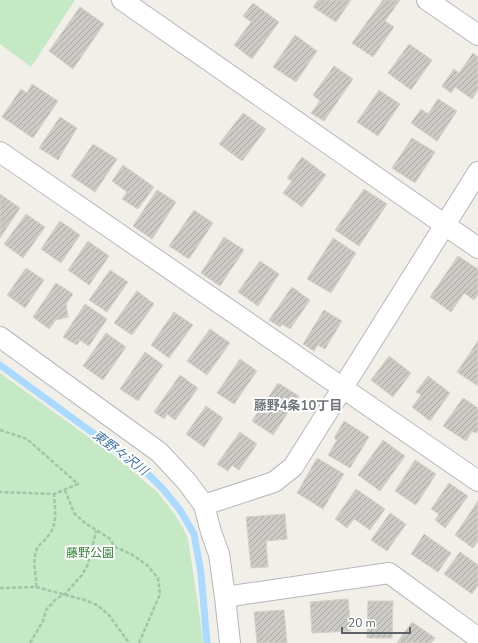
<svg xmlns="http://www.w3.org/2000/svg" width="478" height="643" font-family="'Nunito Sans','Noto Sans JP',sans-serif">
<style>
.park{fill:#c5e8c5}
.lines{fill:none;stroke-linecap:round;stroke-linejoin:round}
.stream{stroke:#aadaff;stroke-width:7}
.building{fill:url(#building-hatch);stroke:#d6d1c6}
.minor-casing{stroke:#b5b8bc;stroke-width:22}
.path{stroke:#9cc7a9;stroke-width:2.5;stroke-dasharray:4 2;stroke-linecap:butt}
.minor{stroke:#fff;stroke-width:20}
.labels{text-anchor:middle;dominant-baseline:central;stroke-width:4;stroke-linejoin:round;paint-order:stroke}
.park-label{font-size:12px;fill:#348238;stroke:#fff}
.neighbourhood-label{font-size:13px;font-weight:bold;fill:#70757a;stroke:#fff}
.water-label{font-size:13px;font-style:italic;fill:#4174aa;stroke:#fff}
</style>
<defs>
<pattern id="building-hatch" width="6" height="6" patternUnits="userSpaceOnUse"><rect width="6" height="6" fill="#cccac5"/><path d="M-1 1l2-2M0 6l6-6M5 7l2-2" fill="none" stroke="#a9a8a4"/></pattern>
</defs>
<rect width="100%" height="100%" fill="#f1efe8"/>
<path class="park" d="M0 0H75L31 67 0 44Z
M0 373 119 459 158 493 173 512 182 526 188 539 200 618 203 643H0Z"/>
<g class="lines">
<path class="stream" d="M0 365 146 472 163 489 180 510 194 534 201 573 207 643"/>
</g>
<path class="building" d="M318 0H351L336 22 313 7Z
M383 0H400L385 21 394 27 373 57 352 43Z
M253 3 279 22 252 59 234 45 251 22 243 16Z
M80 7 104 24 73 69 49 51Z
M295 35 317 51 296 82 273 67Z
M409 44 432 60 411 90 388 73Z
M473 53 478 57V90L472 99 455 87 451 93 442 86 454 69 459 73Z
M334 66 353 79 324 121 311 113 320 101 313 95Z
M32 84 58 101 33 138 2 117 21 89 27 93Z
M379 90 400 104 378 136 357 122Z
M438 99 457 111 437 141 411 123 421 109 428 114Z
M243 113 266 129 242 161 219 144Z
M60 117 77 128 58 160 39 148Z
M412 138 435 152 415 183 392 168Z
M93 144 117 159 95 192 71 176Z
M302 157 326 175 302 207 283 193 292 181 287 178Z
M123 165 154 187 138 209 122 199 127 192 112 181Z
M364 189 387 204 359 246 335 230Z
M157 190 176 202 152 239 133 226Z
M0 194 20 208 0 238Z
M194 210 213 223 189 259 169 246Z
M26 214 45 227 23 258 4 244Z
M60 221 80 235 61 263 41 249Z
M224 237 244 250 220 286 201 273Z
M333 238 356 253 331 293 307 279Z
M88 241 109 256 89 285 68 270Z
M458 256 478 269V295L474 300 464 293 451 312 430 297Z
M260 261 279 274 258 306 238 292Z
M26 268 44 280 25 308 7 295Z
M110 270 128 282 107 312 89 300Z
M56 283 73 294 66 304 68 317 56 320 49 329 33 317Z
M292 287 310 300 290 329 282 324 280 327 269 320Z
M137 291 154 304 132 335 114 323Z
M85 304 107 319 89 346 80 340 77 345 63 337Z
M324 310 342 321 325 349 318 345 314 351 303 344Z
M174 312 193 325 169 358 151 345Z
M210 329 230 343 207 375 187 361Z
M106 333 126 347 103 380 83 366Z
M478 341V386L457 372Z
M145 352 163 365 138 401 120 389Z
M389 356 411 373 393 397 371 380Z
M240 359 257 371 234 404 217 393Z
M180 375 198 388 175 420 167 414 164 419 154 412Z
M428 376 450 393 430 421 412 407 421 395 416 392Z
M278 383 299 396 273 435 252 421Z
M463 398 478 408V430L476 433 472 431 466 441 443 426Z
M206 406 223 418 204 447 186 434Z
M344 421 369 437 350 468 328 455 337 440 334 438Z
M240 432 257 444 239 470 232 465 228 471 217 464Z
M383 440 405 456 380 491 358 475Z
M317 458 344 474 323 509 297 493Z
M415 460 436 474 416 505 395 491Z
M449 483 468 496 445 528 435 520 439 514 431 509Z
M356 489 385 509 370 530 354 519 347 528 335 519Z
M478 501V541L473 548 455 535Z
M390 513 406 524 387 551 371 540Z
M285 514 287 539 266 541 268 567 251 568 246 517Z
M424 534 451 553 438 572 411 554Z
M460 552 478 565V585L472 594 444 574Z
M348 599 351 631 312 633 310 602Z
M368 601H393L392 638H367Z
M284 610 287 643H257L254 612Z
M412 622 435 638 431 643H397Z"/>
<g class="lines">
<defs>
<path id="minor" d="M122 0 478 248
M427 0 478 35
M0 152 478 481
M0 337 159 452 187 482 204 505 211 532 219 554 225 597 230 643
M204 505 274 482 293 467 478 172
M225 597 389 573 478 638"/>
</defs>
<use href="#minor" class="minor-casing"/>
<path class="path" d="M0 430 27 439 78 484 54 494 0 492
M65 490 74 513 85 523 109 538 115 547 131 554 147 565 158 578 160 594 139 643
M36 587C37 577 33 566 35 556 37 544 41 545 48 536 58 525 55 508 54 495
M0 588 36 587 85 600 97 605 109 615 129 643
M30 643 43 621 46 610 56 599 65 594 82 575 88 564 96 531"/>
<use href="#minor" class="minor"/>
</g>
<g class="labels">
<g class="park-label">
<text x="90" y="553">藤野公園</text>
</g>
<g class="neighbourhood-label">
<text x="298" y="406">藤野4条10丁目</text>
</g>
<g class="water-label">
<text transform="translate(120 453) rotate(37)">東野々沢川</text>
</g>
</g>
<path d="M342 627v6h68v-6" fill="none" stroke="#5f6368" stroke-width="2"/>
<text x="348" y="627" font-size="12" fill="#5f6368" stroke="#ffffff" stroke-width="3" paint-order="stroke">20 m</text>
</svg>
